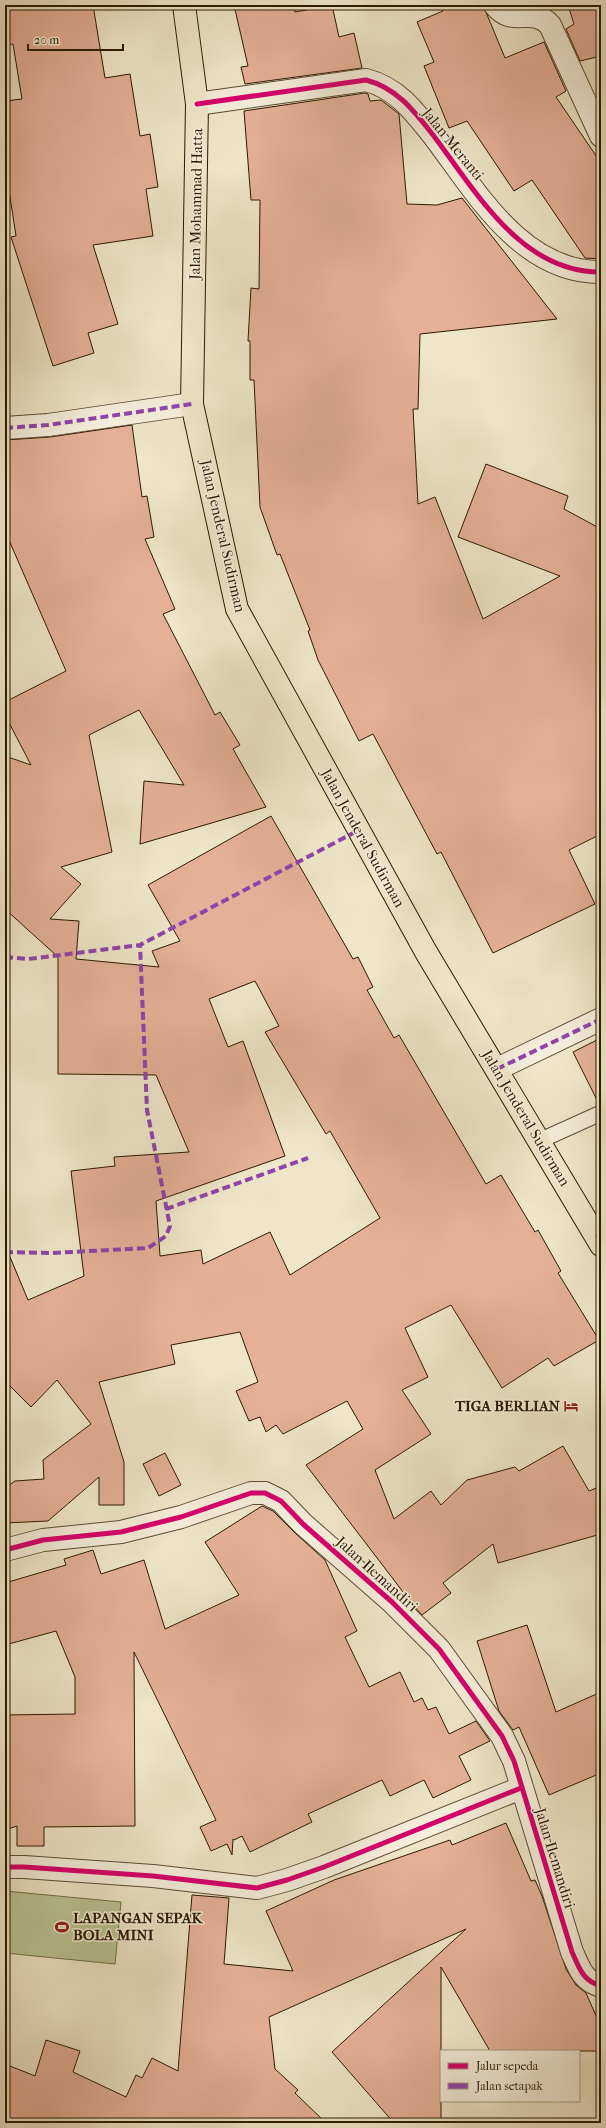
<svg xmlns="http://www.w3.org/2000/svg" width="606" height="2128" font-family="'IM FELL French Canon',serif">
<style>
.green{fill:#bac495;stroke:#726e4b}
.building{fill:#e5b098;stroke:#2b1901;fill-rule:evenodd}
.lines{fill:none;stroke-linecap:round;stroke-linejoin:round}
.service-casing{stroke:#5c4c33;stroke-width:17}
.minor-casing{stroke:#5c4c33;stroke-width:24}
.primary-casing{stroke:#2b1901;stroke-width:24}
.service{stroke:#f5efdc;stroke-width:15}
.minor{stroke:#f5efdc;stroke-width:22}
.primary{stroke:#efe6c9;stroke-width:22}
.quiet{stroke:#8e44ad;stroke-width:4;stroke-dasharray:8 4;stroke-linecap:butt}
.cycleway-casing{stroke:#f5efdc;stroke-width:8}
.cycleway{stroke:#d6006c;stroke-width:5}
.labels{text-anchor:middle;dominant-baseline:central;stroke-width:3;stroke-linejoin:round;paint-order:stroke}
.street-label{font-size:15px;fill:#2b1901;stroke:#f5efdc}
.poi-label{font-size:15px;font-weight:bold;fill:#2b1901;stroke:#f5efdc;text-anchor:end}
</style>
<rect width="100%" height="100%" fill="#efe6c9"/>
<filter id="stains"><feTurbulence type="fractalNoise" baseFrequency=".005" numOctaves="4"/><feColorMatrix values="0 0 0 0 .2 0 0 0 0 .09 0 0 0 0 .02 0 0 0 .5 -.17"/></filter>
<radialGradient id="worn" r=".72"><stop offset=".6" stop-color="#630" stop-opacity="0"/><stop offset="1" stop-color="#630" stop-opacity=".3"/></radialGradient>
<path class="green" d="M5 1891 121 1902 115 1964 5 1953Z"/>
<path class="building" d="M5 5H93L105 78 130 74 140 136 150 134 158 187 146 189 153 236 93 245 118 324 88 333 94 353 53 366 11 237 16 236 5 164V101L22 99 13 44 5 45Z
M234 5H293L295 12 332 5 339 37 354 33 362 68 245 84 241 67 248 66Z
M440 5H483L505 58 544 42 566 91 556 97 601 163V259L585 258 532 180 514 191 467 121 449 128 424 66 434 62 417 22 443 11Z
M568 5H601V56L580 61 566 29 574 24Z
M365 93 368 94 370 101 381 100 399 114 407 204 437 205 462 198 557 319 420 334 418 409H413L418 504 435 497 483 619 560 576 458 537 486 464 568 496 564 509 601 529V834L569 850 595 904 493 953 441 852 437 854 373 734 359 741 318 660 308 631 310 630 280 554 277 555 260 507 254 380H250V341H248L251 288 259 289 260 200H251L244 111Z
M132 425 142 497 147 496 154 537 145 539 175 609 163 614 215 715 220 712 240 745 233 749 266 807 140 844 144 781 184 785 139 710 89 735 112 852 61 867 81 884 50 919 79 921 76 959 159 967 152 951 180 941 148 885 271 816 353 959 358 957 373 987 367 990 394 1038 399 1035 486 1184 501 1175 535 1232 538 1230 561 1271 558 1273 599 1340 554 1366 548 1358 502 1388 451 1305 405 1328 428 1377 402 1390 431 1434 375 1470 394 1519 431 1491 441 1505 467 1480 515 1467 519 1471 563 1446 589 1491 601 1486V1534L498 1563 493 1544 443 1583 451 1593 422 1615 413 1605 306 1465 363 1429 347 1401 283 1434 276 1425 266 1432 260 1417 249 1421 236 1391 258 1382 240 1332 171 1345 175 1364 99 1382 124 1462V1505H99V1477L48 1521 5 1523V1488L15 1481 44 1479 43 1460 91 1424 57 1380 31 1407 5 1381V1245L28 1300 84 1276 71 1171 115 1166 114 1157 189 1152 156 1075 58 1074V957L5 909V756L31 765 5 715V702L66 671 5 531V440L50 437ZM255 981 279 1026 265 1032 326 1134 330 1131 380 1218 290 1275 270 1232 203 1264 201 1250 160 1256 156 1201 285 1156 243 1041 228 1047 209 999Z
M601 1038V1104H599L573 1052Z
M165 1453 181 1485 159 1496 143 1464Z
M262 1506 273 1511 295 1533 325 1560 357 1631 345 1637 369 1687 400 1672 414 1702 422 1698 428 1710 436 1707 449 1734 476 1721 490 1741 459 1756 471 1780 433 1798 424 1780 390 1796 382 1780 308 1814 312 1822 250 1852 242 1836 234 1840 233 1839 232 1855 227 1844 211 1851 200 1827 216 1820 134 1652 135 1826 44 1827V1846H17V1826L5 1830V1715L75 1714V1677L56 1631 5 1645V1583L66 1565 64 1559 93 1550 101 1574 144 1560 165 1629 239 1595 205 1542Z
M527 1625 556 1712 601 1692V1773L549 1795 519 1727 513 1730 499 1711 477 1641Z
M506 1823 531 1881 535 1880 542 1896 566 1969 576 1985 586 1993 601 2027V2051H490L441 1967V2123H394L332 2052 466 1929 269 2017 275 2069 298 2090 295 2093 326 2123H24L5 2117V2064L35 2076 46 2040 80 2051 73 2072 126 2097 136 2075 142 2078 152 2058 178 2071 192 1895 229 1898 224 1964 293 1971 266 1911 334 1880 450 1840 452 1845Z"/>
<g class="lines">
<defs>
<path id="service" d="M539 1141 601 1113"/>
<path id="minor" d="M495 5C513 28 531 5 550 25L601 136
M197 104 366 80C397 88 414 111 433 135 475 190 521 273 601 272
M5 428 48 425 192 404
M497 1069 601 1019
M5 1550 43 1540 121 1532 181 1517 251 1493H265L281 1501 303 1524 392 1602 439 1649 502 1736 514 1761 572 1952C580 1969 582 1980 601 1986
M5 1867H24L153 1876 257 1888 287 1880 324 1867 521 1788"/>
<path id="primary" d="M184 5 197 104 192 404 237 609 426 952 601 1245"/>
</defs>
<use href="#service" class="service-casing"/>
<use href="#minor" class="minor-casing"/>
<use href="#primary" class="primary-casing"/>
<use href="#service" class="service"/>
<use href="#minor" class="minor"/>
<use href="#primary" class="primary"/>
<path class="quiet" d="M5 428 48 425 192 404
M5 957 28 959 140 945 359 830
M497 1069 601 1019
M166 1209 308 1158
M596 1237 601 1235
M5 1252 52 1253 148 1248 166 1236 170 1226 147 1110 140 945"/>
<defs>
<path id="cycleway" d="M197 104 366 80C397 88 414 111 433 135 475 190 521 273 601 272
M5 1550 43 1540 121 1532 181 1517 251 1493H265L281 1501 303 1524 392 1602 439 1649 502 1736 514 1761 572 1952C580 1969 582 1980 601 1986
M5 1867H24L153 1876 257 1888 287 1880 324 1867 521 1788"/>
</defs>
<use href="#cycleway" class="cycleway-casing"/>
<use href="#cycleway" class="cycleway"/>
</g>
<defs>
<symbol id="hotel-bare" viewBox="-9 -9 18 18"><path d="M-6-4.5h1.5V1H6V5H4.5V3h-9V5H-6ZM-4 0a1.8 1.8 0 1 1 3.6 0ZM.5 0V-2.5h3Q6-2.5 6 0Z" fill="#8f2418" stroke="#f5efdc" stroke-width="2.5" paint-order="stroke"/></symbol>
<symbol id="stadium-bare" viewBox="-9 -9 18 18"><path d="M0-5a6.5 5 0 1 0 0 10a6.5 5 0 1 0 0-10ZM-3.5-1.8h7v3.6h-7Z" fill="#8f2418" stroke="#f5efdc" stroke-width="2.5" paint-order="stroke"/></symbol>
</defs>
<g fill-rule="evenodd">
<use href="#hotel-bare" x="561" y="1396" width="20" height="20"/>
<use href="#stadium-bare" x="52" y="1917" width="20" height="20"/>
</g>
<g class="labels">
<g class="street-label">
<text transform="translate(453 144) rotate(51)">Jalan Meranti</text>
<text transform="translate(196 204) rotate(-89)">Jalan Mohammad Hatta</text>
<text transform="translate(223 536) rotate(77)">Jalan Jenderal Sudirman</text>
<text transform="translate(363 838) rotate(61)">Jalan Jenderal Sudirman</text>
<text transform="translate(526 1118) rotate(59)">Jalan Jenderal Sudirman</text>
<text transform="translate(377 1574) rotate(42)">Jalan Ilemandiri</text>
<text transform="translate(555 1858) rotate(73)">Jalan Ilemandiri</text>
</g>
<g class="poi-label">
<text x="560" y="1406">TIGA BERLIAN</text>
<text x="73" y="1918" text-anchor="start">LAPANGAN SEPAK<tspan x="73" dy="17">BOLA MINI</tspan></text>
</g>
</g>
<rect width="606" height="2128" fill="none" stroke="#efe6c9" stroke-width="20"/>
<rect x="6" y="6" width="594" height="2116" fill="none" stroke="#2b1901" stroke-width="2"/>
<rect x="10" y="10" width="586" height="2108" fill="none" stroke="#2b1901"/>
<rect x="440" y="2050" width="140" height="52" fill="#f5efdc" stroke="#a49984"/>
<rect x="448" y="2063" width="20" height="6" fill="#d6006c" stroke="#a49984"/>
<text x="476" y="2070" font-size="12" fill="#2b1901">Jalur sepeda</text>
<rect x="448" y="2083" width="20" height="6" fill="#8e44ad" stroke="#a49984"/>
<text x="476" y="2090" font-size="12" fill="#2b1901">Jalan setapak</text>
<path d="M28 44v6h95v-6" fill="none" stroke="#2b1901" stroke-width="2"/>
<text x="34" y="44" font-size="12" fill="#2b1901" stroke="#f5efdc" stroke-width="3" paint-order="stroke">20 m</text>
<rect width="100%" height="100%" filter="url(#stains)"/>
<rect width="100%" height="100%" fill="url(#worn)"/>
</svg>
